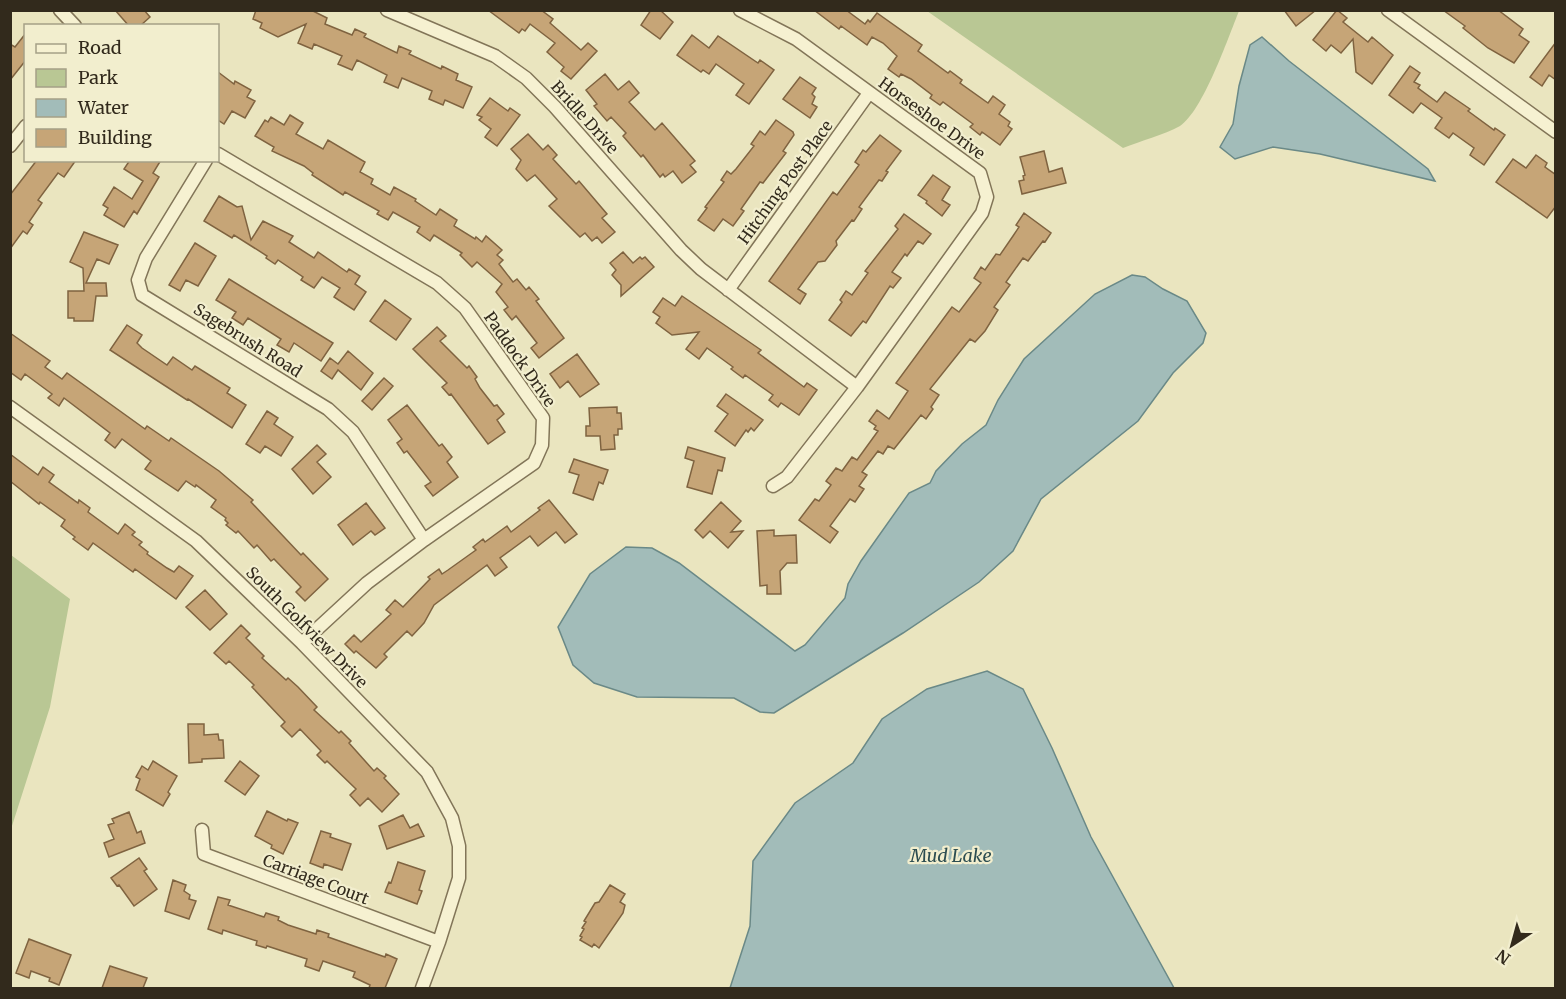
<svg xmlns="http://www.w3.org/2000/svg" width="1566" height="999" font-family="Merriweather,serif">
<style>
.green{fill:#b9c794}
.water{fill:#a2bcb9;stroke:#6a8987;stroke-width:1.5}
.building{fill:#c6a577;stroke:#7f6340;stroke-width:1.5}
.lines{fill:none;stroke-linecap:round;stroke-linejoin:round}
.minor-casing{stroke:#827558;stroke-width:15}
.minor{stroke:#f6f1d1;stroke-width:12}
.labels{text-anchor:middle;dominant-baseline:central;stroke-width:4.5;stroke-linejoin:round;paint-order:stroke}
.street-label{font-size:16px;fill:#322a1c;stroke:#f2eece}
.water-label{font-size:18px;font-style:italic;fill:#2c4d51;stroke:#f2eece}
</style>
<rect width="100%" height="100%" fill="#eae5bf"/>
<path class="green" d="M927 11H1239C1228 38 1203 111 1180 126 1164 135 1140 141 1123 148Z
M11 555 70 599 50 707 11 829Z"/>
<path class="water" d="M1262 37 1289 61 1428 169 1435 181 1320 154 1273 147 1235 159 1220 147 1233 124 1239 86 1250 45Z
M1132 275 1145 277 1163 289 1187 301 1206 333 1203 343 1173 373 1138 421 1041 499 1013 551 979 582 903 633 774 713 760 712 734 698 637 697 594 683 573 665 558 627 590 574 626 547 652 548 679 563 795 651 805 645 845 598 848 584 861 561 909 493 930 483 936 471 962 444 986 425 998 400 1024 359 1095 294Z
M987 671 1023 689 1052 748 1091 837 1174 988H730L750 926 753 861 795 803 853 763 882 719 927 689Z"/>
<path class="building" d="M115 10H144L150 17 140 26H129Z
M256 10H311L327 18 325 24 352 35 355 29 366 34 364 37 397 53 399 46 411 51 409 54 441 69 442 66 458 74 456 80 472 87 463 108 445 100 443 105 429 99 432 91 402 78 398 88 384 82 387 75 357 60 352 70 338 64 342 56 314 44 312 49 298 43 306 24 278 37 260 28 262 23 253 19Z
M488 10H541L553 19 550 23 581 50 588 43 597 51 571 79 561 71 564 67 547 52 555 43 530 24 525 31 522 29 519 33Z
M651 10H660L673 22 660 39 641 25Z
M814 10H846L865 24 868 20 870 22 877 13 922 45 918 51 948 73 950 71 962 80 960 83 988 103 993 96 1005 105 999 114 1010 122 1008 126 1012 129 1000 145 982 132 980 135 970 127 973 124 943 102 940 105 930 98 932 95 911 79 901 74 899 77 888 69 897 56 883 43 872 37 867 45 841 26 839 29Z
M1284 10H1316L1296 26Z
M1337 10 1347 18 1343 22 1368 42 1372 37 1393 55 1372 84 1356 72 1353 39 1341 53 1331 45 1326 51 1313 40Z
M1443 10H1498L1523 29 1519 35 1529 42 1514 63 1488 48 1463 28 1465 26Z
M26 33V60L10 80V44L15 47Z
M692 35 709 48 718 36 758 63 760 60 774 70 749 104 736 95 744 84 716 64 709 74 703 70 701 72 677 55Z
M1556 42V80L1549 75 1542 86 1530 77Z
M1410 66 1420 73 1414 82 1420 85 1418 88 1437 102 1445 92 1470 109 1468 111 1494 130 1495 128 1505 135 1484 165 1470 155 1474 148 1453 133 1449 138 1435 128 1442 118 1421 103 1413 113 1389 95Z
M218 72 234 84 235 81 251 90 247 97 255 101 245 118 232 111 224 124 218 120Z
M605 74 618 90 629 81 639 93 629 102 655 130 662 123 695 161 690 165 696 172 682 183 673 171 665 177 663 174 660 177 643 155 641 157 623 136 626 133 611 117 607 121 594 106 597 104 586 90Z
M800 77 816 88 812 94 815 97 812 104 817 107 810 118 783 99Z
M490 98 508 111 510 108 520 115 497 146 485 137 491 129 479 120 482 117 477 115Z
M290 115 303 123 296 134 323 149 328 140 365 162 360 172 373 179 371 184 390 195 394 187 416 199 415 201 436 215 440 209 457 220 454 226 475 239 476 237 482 242 486 236 502 250 497 255 503 260 499 264 513 282 517 279 526 290 529 287 539 299 536 301 564 338 539 358 531 348 537 343 516 316 512 320 504 310 508 307 496 292 502 284 477 262 472 267 460 255 462 253 434 235 430 241 417 232 420 227 393 212 388 220 377 214 379 211 345 192 343 195 312 175 313 173 304 166 272 151 274 147 255 136 265 120 268 122 271 117 284 125Z
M776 120 793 132 794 135 783 151 786 153 763 183 760 182 741 209 744 211 733 226 723 219 714 231 698 220 707 208 705 207 724 182 721 180 727 171 731 174 736 169 754 146 751 144 760 131 765 135Z
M528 134 543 150 548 145 557 155 553 159 576 184 579 181 607 214 602 218 615 232 602 243 597 237 592 241 585 233 580 237 549 206 557 199 535 175 527 181 516 169 521 160 511 149Z
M880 135 901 151 886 171 888 172 882 181 879 180 859 207 862 209 854 221 852 220 836 241 837 245 825 261 818 262 798 289 806 294 800 304 769 281 833 192 837 195 859 165 855 162 863 150 866 152Z
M1044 151 1049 172 1062 168 1066 183 1022 194 1019 181 1024 180 1023 176 1025 175 1020 157Z
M1536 155 1547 163 1545 167 1556 175V206L1547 218 1496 182 1513 159 1526 168Z
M37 160H76L64 177 58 173 38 200 42 203 29 222 33 225 27 234 23 231 10 249V195Z
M130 160H161L153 173 159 177 137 214 134 211 124 227 104 215 108 208 103 205 114 187 132 199 143 181 124 169Z
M933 175 950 187 942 200 950 205 942 216 926 203 927 201 918 195Z
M219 196 237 207 242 206 251 240 263 221 293 236 289 242 314 258 318 252 347 272 349 269 360 276 355 284 366 292 354 310 334 297 340 288 322 277 314 288 301 280 303 277 278 260 275 264 266 258 267 256 234 235 232 238 204 221Z
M1024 213 1051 233 1045 242 1043 241 1028 261 1023 258 1006 282 1010 285 994 307 998 310 985 331 975 342 970 339 930 389 939 395 931 407 933 409 926 419 921 415 894 449 888 446 883 454 878 451 862 472 867 475 859 486 864 489 855 502 850 499 830 526 838 532 830 543 799 520 815 499 819 501 831 485 826 481 836 468 842 471 852 457 857 460 878 431 874 429 876 426 869 421 877 410 889 419 908 391 896 383 952 307 959 312 981 283 974 278 981 267 985 270 996 254 1000 255 1013 236 1019 227 1016 225Z
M904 214 931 234 923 244 918 241 907 256 905 254 892 272 901 278 893 288 890 286 866 323 863 321 851 336 829 320 842 302 840 300 846 291 852 295 868 273 865 271 898 229 895 226Z
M84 232 118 245 109 264 97 259 86 283H106L107 296H96L93 321H74V318H68V291H84L83 268 70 262Z
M195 243 216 256 198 286 186 280 180 291 169 285Z
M623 252 633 263 640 257 642 259 645 257 654 267 621 296V285L612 275 616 270 610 263Z
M229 279 333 343 321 361 294 343 289 352 277 345 281 339 248 318 243 325 232 318 236 312 216 300Z
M682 296 761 350 758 353 804 387 807 383 817 390 799 415 781 403 778 407 769 400 773 395 745 375 743 378 731 369 733 367 707 348 699 359 686 349 699 332 672 335 656 323 660 317 653 312 663 298 675 306Z
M385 300 411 319 396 340 370 321Z
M127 325 142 335 137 343 142 348 167 365 173 357 192 370 195 366 230 388 227 393 246 405 232 428 188 399 187 400 110 350Z
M437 327 446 336 440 341 467 368 469 366 477 377 475 379 480 388 494 406 497 405 504 414 497 420 505 432 488 444 451 394 449 395 442 387 447 383 413 349Z
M10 333 50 361 45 367 62 379 67 373 145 429 147 426 169 441 171 438 219 471 253 500 251 502 301 555 303 553 328 579 305 601 296 592 301 587 274 559 271 561 257 545 254 548 238 531 236 533 226 525 228 523 225 520 226 518 211 507 216 500 196 485 195 487 186 481 178 491 145 469 151 461 122 439 115 448 105 440 110 433 64 398 59 406 48 398 52 394 25 374 21 380 10 372Z
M348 351 373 373 361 390 338 370 332 379 321 371 330 358 338 364Z
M577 354 599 384 580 397 568 381 560 388 550 374Z
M384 378 393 386 372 410 362 401Z
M726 394 763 420 754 431 751 428 748 432 746 430 735 446 715 431 728 414 717 406Z
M407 405 439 446 442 444 452 457 447 462 458 477 433 496 425 486 431 482 407 451 404 453 397 443 402 439 388 420Z
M617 407V413H621L622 429H618V435H614L615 449 601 450 600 436H586V426H590L589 408Z
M267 411 278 418 274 424 293 437 281 456 265 446 260 453 246 444Z
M317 445 326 454 317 462 331 477 313 494 292 469Z
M688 447 725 458 722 471 718 470 712 494 687 487 694 461 685 458Z
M10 454 38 475 43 467 54 475 49 482 78 503 79 500 90 508 88 512 118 534 125 524 135 532 132 535 142 542 139 545 148 552 147 554 167 568 174 572 179 566 193 576 176 599 135 569 133 572 93 543 88 550 73 539 75 537 61 526 65 520 40 502 39 504 10 481Z
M574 459 608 470 603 484 599 482 593 500 573 493 579 475 569 472Z
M549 500 577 534 565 543 556 532 538 546 530 536 500 558 507 567 495 576 487 565 434 605 424 623 412 636 407 631 384 654 387 657 376 668 356 651 354 653 345 644 354 635 361 642 391 614 386 610 395 600 403 607 430 579 428 577 439 569 442 574 448 570 476 550 473 547 483 539 485 542 507 526 511 532 540 510 538 508Z
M721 502 741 521 731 532 743 531 728 548 710 531 703 538 695 530Z
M366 503 385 528 375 535 371 531 353 545 338 525Z
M774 530V536L796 535 797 563H787L780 571 781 594H767V585L760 586 757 531Z
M205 590 227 614 210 630 186 607Z
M241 625 250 634 246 638 264 656 262 658 286 680 288 678 298 687 317 707 314 710 339 733 341 731 351 741 349 743 374 771 377 768 386 776 384 778 399 794 382 812 368 798 360 806 350 795 356 789 327 761 325 763 317 755 321 751 300 729 292 737 281 726 285 722 252 687 254 685 229 661 226 664 214 653Z
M188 724H204V735L218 734 219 740H223L224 758 202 759V762L189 763Z
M153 761 177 776 168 792 170 794 163 806 136 790 140 779 136 777 142 766 148 770Z
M240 761 259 776 245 795 225 781Z
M267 811 287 821 288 819 298 823 283 854 271 848 272 845 255 836Z
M129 812 137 833 141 831 145 843 109 857 104 843 114 839 108 825 114 823 112 819Z
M403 815 410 828 418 824 424 836 387 849 379 826Z
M321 831 331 834 330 837 351 844 342 870 324 864 323 868 310 863Z
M139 858 147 869 144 871 157 889 134 906 119 885 117 886 111 878Z
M398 862 425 871 419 890 422 891 417 904 385 892 389 882 391 883Z
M173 880 186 885 184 891 190 895 189 899 196 901 189 919 165 911Z
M610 885 625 894 620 902 625 905 623 913 599 948 594 944 592 947 580 940 582 937 580 936 584 929 582 928 586 922 584 921 595 903 599 902Z
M218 897 230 900 228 905 264 917 266 913 279 917 278 920 288 925 316 934 317 930 329 934 328 937 385 957 386 954 397 959 385 988H369L370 985 353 977 355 972 323 961 319 971 305 966 307 959 267 946 266 948 256 945 257 941 223 930 222 934 208 929Z
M29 939 71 955 59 985 49 981 50 978 31 971 29 978 16 973Z
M110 966 147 978 143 988H102Z"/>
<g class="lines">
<defs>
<path id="minor" d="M60 10 75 26
M387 10 495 56 526 78 555 107 681 250 701 269 857 387
M740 10 796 39 980 173 987 197 982 213 857 387 787 477 773 486
M1388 10 1556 132
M10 146 26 126
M218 154 437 283 465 308 543 418 542 445 534 463 424 540 367 583 302 643
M206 160 146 258 138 280 142 295 328 409 353 432 424 540
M728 290 869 93
M10 407 196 541 302 643 427 772 452 818 459 846V878L439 942 422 988
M202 830 204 854 439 942"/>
</defs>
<use href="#minor" class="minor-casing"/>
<use href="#minor" class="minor"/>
</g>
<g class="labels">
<g class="street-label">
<text transform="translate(585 117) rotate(48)">Bridle Drive</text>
<text transform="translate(932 118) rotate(36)">Horseshoe Drive</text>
<text transform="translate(785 182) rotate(-54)">Hitching Post Place</text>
<text transform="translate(248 340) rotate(32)">Sagebrush Road</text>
<text transform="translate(520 359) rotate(55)">Paddock Drive</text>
<text transform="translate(307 627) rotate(45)">South Golfview Drive</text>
<text transform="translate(316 879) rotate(21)">Carriage Court</text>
</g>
<g class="water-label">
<text x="951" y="855">Mud Lake</text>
</g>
</g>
<rect width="1566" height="999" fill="none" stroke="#322a1c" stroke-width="24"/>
<rect x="24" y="24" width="195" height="138" fill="#f2eece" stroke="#a5a087" stroke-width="1.5"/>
<rect x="36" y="44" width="30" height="9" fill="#f6f1d1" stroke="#a5a087" stroke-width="1.5"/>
<text x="78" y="54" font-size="18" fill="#322a1c">Road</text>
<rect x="36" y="69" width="30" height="18" fill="#b9c794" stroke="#a5a087" stroke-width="1.5"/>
<text x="78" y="84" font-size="18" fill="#322a1c">Park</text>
<rect x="36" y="99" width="30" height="18" fill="#a2bcb9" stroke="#a5a087" stroke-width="1.5"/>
<text x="78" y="114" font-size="18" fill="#322a1c">Water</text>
<rect x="36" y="129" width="30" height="18" fill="#c6a577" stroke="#a5a087" stroke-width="1.5"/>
<text x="78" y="144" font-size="18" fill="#322a1c">Building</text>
<g transform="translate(1512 945) rotate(216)" stroke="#f2eece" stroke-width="4.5" paint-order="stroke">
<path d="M0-4.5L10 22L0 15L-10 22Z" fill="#322a1c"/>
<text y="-9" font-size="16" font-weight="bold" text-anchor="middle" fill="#322a1c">N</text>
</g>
</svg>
